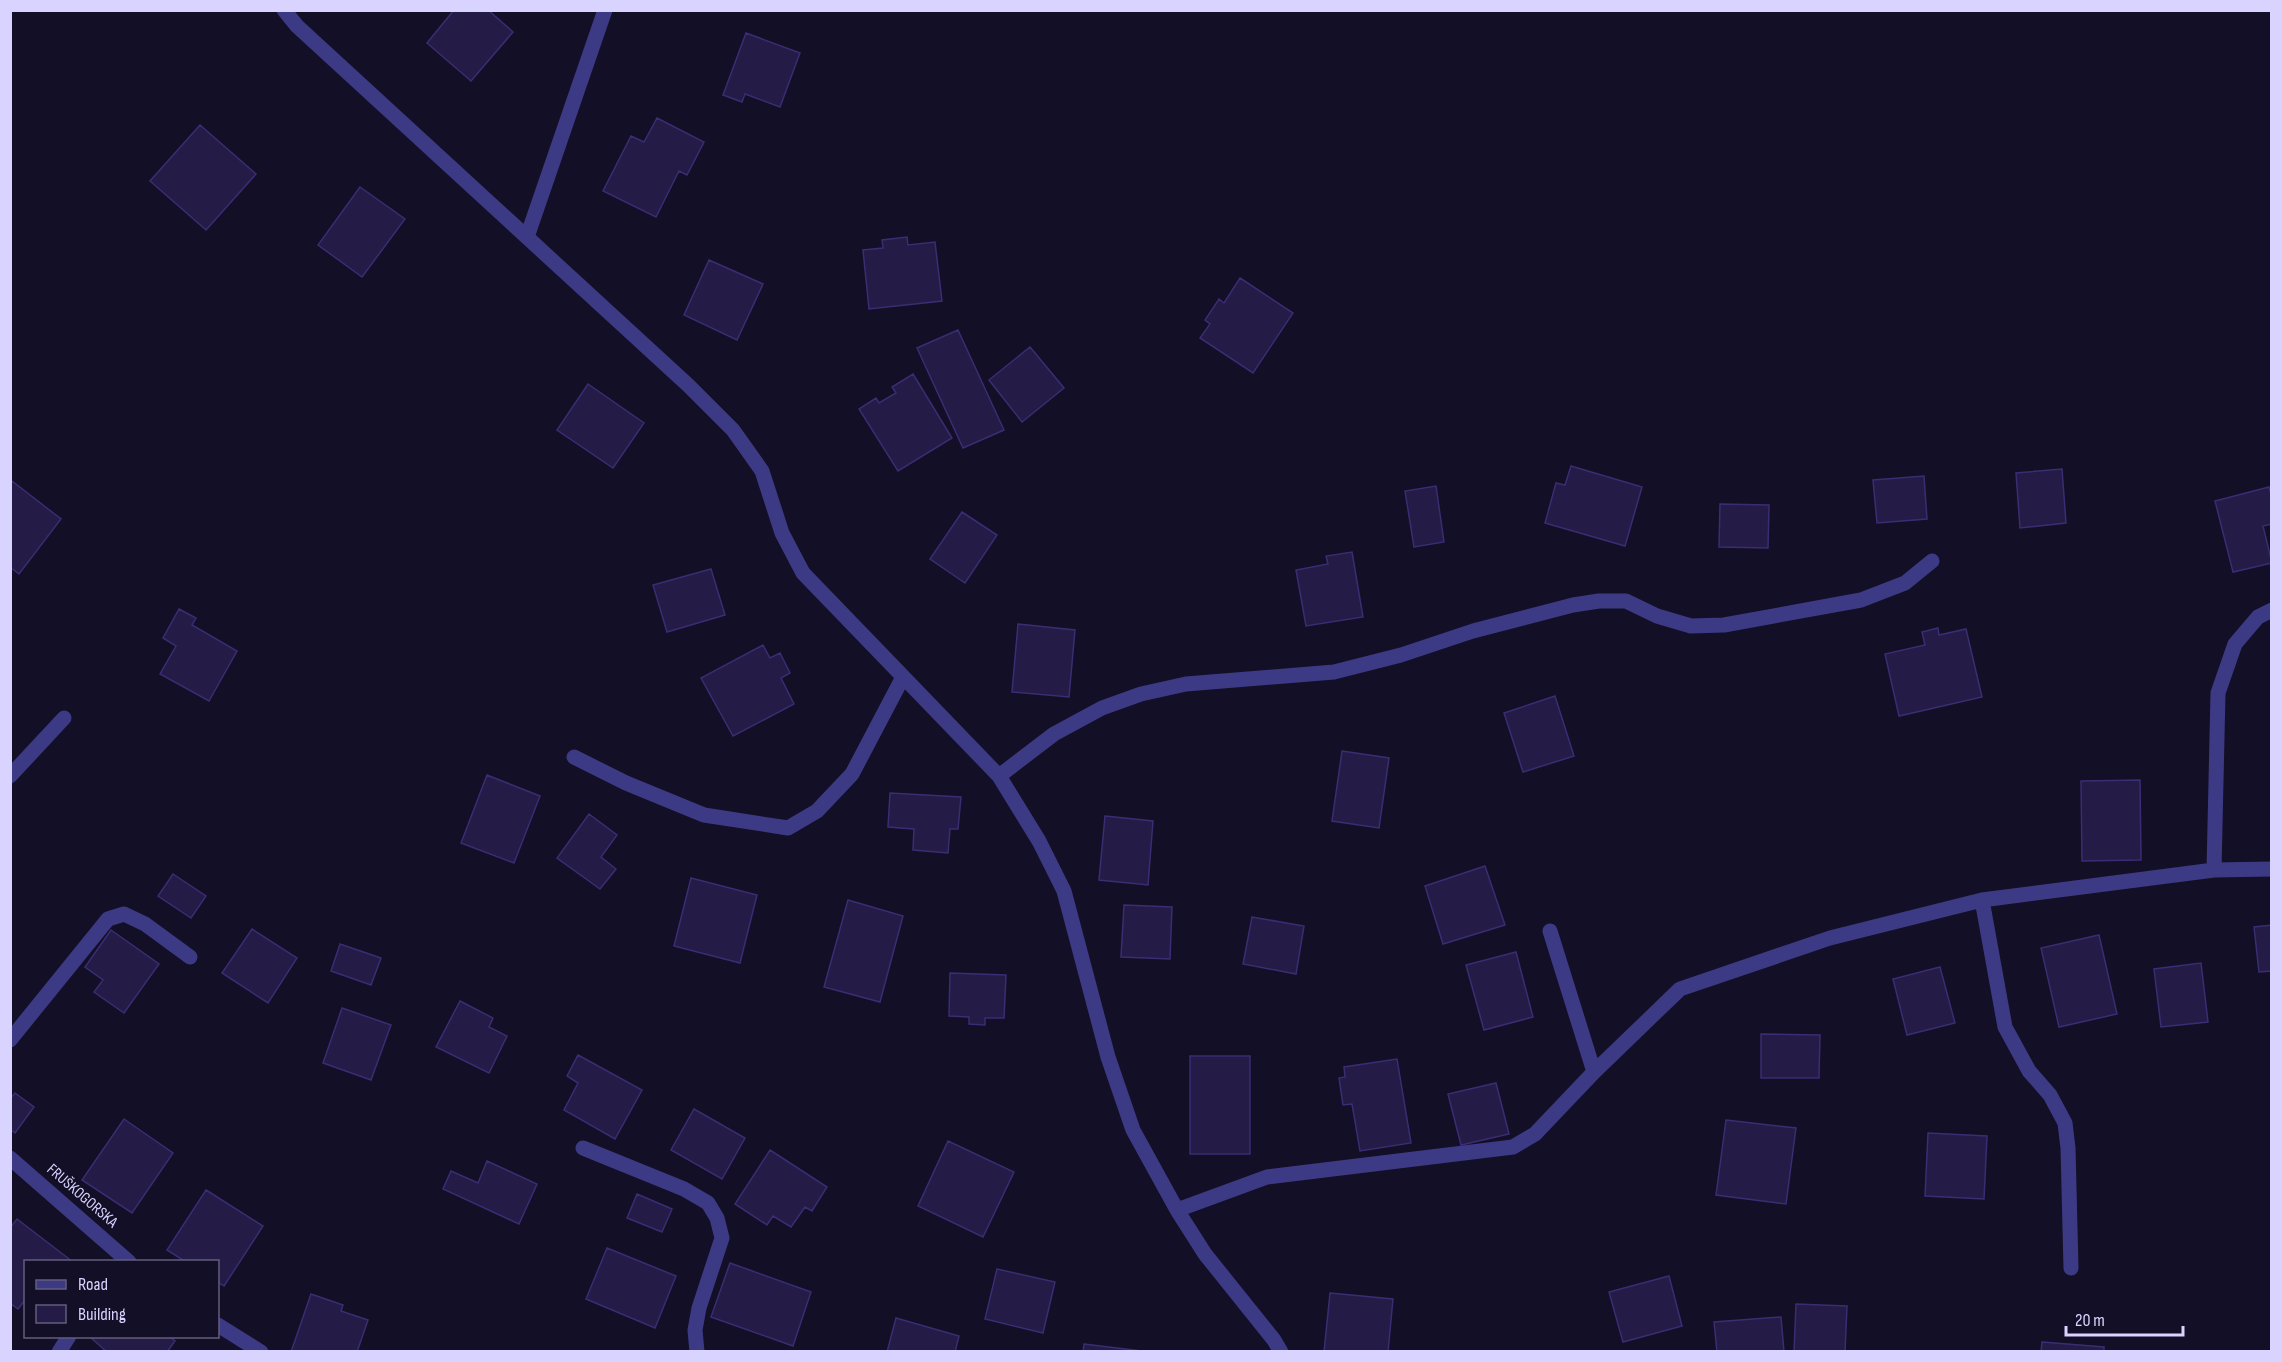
<svg xmlns="http://www.w3.org/2000/svg" width="2282" height="1362" font-family="'Sofia Sans Condensed',sans-serif">
<style>
.building{fill:#241b47;stroke:#3b2d73;stroke-width:1.5}
.lines{fill:none;stroke-linecap:round;stroke-linejoin:round}
.street{stroke:#3d3a85;stroke-width:15}
.labels{text-anchor:middle;dominant-baseline:central;stroke-width:4.5;stroke-linejoin:round;paint-order:stroke}
.street-label{font-size:16px;fill:#d9d4ff;stroke:#130f26}
</style>
<rect width="100%" height="100%" fill="#130f26"/>
<path class="building" d="M454 10H488L513 32 471 81 427 43Z
M746 33 800 53 780 107 745 94 742 102 723 95Z
M657 118 704 142 687 175 679 171 656 217 603 191 631 136 644 142Z
M200 125 256 174 206 230 150 181Z
M360 187 405 219 362 277 318 245Z
M907 237 908 245 935 242 942 301 869 309 863 250 883 248 882 240Z
M709 260 763 284 737 340 684 315Z
M1240 278 1293 313 1253 373 1200 338 1210 324 1205 320 1219 299 1224 303Z
M958 330 1004 430 963 448 917 348Z
M1030 347 1064 388 1022 422 989 380Z
M913 374 952 438 898 471 859 409 876 398 879 403 896 393 892 387Z
M588 384 644 423 613 468 557 430Z
M1571 466 1642 487 1625 546 1545 523 1556 483 1565 485Z
M2062 469 2066 523 2020 528 2016 473Z
M1924 476 1927 519 1877 523 1873 480Z
M12 481 61 519 19 574 10 567V484Z
M1436 486 1444 542 1414 547 1405 491Z
M2269 487 2272 498V524L2263 526 2272 563 2233 572 2215 501Z
M1720 504 1769 505 1768 548 1719 547Z
M962 512 997 535 965 583 930 559Z
M1352 552 1363 617 1306 626 1296 570 1328 564 1326 556Z
M711 569 725 615 667 632 653 585Z
M179 609 196 618 192 625 237 651 209 701 160 674 176 646 163 638Z
M1018 624 1075 630 1069 697 1012 692Z
M1938 628 1939 635 1966 629 1982 697 1899 716 1885 654 1925 645 1922 632Z
M763 645 770 658 780 653 790 673 781 678 794 704 733 736 701 678Z
M1555 696 1574 756 1523 772 1504 713Z
M1342 751 1389 758 1379 828 1332 821Z
M487 775 540 796 514 863 461 843Z
M2140 780 2141 860 2082 861 2081 781Z
M890 793 961 797 958 829H950L948 853 913 850 914 829 888 827Z
M589 814 617 835 601 857 616 869 600 889 557 858Z
M1105 816 1153 821 1148 885 1099 880Z
M1485 866 1505 925 1443 944 1425 886Z
M173 874 206 896 191 918 158 896Z
M691 878 757 895 740 963 674 946Z
M848 900 903 916 880 1002 824 987Z
M1124 905 1172 907 1170 959 1121 957Z
M1252 917 1304 926 1296 974 1243 964Z
M2272 925V971L2259 972 2254 927Z
M252 929 297 958 268 1003 222 973Z
M111 930 159 964 124 1013 94 992 103 980 85 967Z
M2099 935 2117 1014 2059 1027 2041 948Z
M340 944 381 958 371 985 331 971Z
M1516 952 1533 1017 1484 1030 1466 965Z
M2201 963 2208 1022 2161 1027 2154 969Z
M1940 967 1955 1023 1907 1035 1893 979Z
M950 973 1006 975 1004 1018H985V1025L969 1024V1017L949 1016Z
M460 1001 493 1018 489 1027 507 1036 489 1073 436 1047Z
M342 1008 391 1025 371 1080 323 1063Z
M1761 1034 1820 1035 1819 1078H1761Z
M578 1055 642 1090 615 1139 564 1110 578 1083 567 1076Z
M1190 1056H1250V1154H1190Z
M1397 1059 1411 1143 1360 1151 1352 1104 1343 1105 1339 1078 1345 1077 1344 1067Z
M1496 1083 1509 1134 1461 1145 1448 1094Z
M15 1093 34 1107 15 1133 10 1129V1099Z
M694 1109 745 1138 722 1179 671 1150Z
M124 1119 173 1153 132 1213 82 1180Z
M1726 1120 1796 1128 1786 1204 1716 1195Z
M1928 1133 1987 1136 1984 1199 1925 1196Z
M948 1141 1014 1172 983 1237 918 1206Z
M770 1150 827 1187 812 1211 805 1207 791 1227 773 1216 767 1225 735 1204Z
M487 1161 537 1184 519 1224 443 1189 451 1171 478 1183Z
M206 1190 263 1226 224 1286 218 1282V1262H186L167 1250Z
M637 1194 672 1209 662 1232 627 1218Z
M17 1219 73 1262H26V1299L18 1309 10 1303V1228Z
M607 1248 676 1276 655 1328 586 1299Z
M730 1263 811 1292 793 1346 711 1317Z
M997 1269 1055 1282 1043 1333 985 1319Z
M1669 1276 1682 1326 1623 1342 1609 1292Z
M1330 1293 1393 1299 1388 1352H1324Z
M311 1294 343 1305 341 1311 368 1320 357 1352H291Z
M1796 1304 1847 1306 1845 1352H1794Z
M1781 1317 1784 1352H1717L1714 1322Z
M896 1318 959 1336 955 1352H887Z
M89 1336H169L175 1341 167 1352H107Z
M2042 1342 2104 1347V1352H2041Z
M1084 1344 1141 1351V1352H1083Z"/>
<g class="lines">
<path class="street" d="M284 10 297 26 689 386 733 430 762 471 782 533 803 573 999 776 1039 841 1064 891 1108 1057 1133 1130 1177 1210 1205 1254 1274 1340 1281 1352
M527 237 605 10
M574 757 626 783 704 815 788 828 817 811 852 774 903 677
M10 776 64 718
M999 776 1054 734 1102 708 1141 694 1186 684 1334 672 1401 655 1473 631 1573 605 1599 601H1626L1657 616 1691 626 1724 625 1861 600 1905 583 1932 561
M2214 870 2218 693 2235 644 2258 617 2272 610
M1982 900 2005 1027 2029 1071 2050 1095 2065 1123 2068 1148 2071 1268
M1550 931 1594 1072
M10 1040 108 919 124 914 145 924 190 957
M583 1148 684 1189 708 1203 717 1218 722 1238 699 1308 695 1330 697 1352
M10 1158 129 1262
M1177 1210 1267 1177 1513 1147 1535 1134 1594 1072 1680 989 1830 938 1982 900 2214 870 2272 869
M218 1325 261 1352
M59 1352 69 1336"/>
</g>
<g class="labels">
<g class="street-label">
<text transform="translate(82 1196) rotate(41)">FRUŠKOGORSKA</text>
</g>
</g>
<rect width="2282" height="1362" fill="none" stroke="#d9d4ff" stroke-width="24"/>
<rect x="24" y="1260" width="195" height="78" fill="#130f26" stroke="#625e7d" stroke-width="1.5"/>
<rect x="36" y="1280" width="30" height="9" fill="#3d3a85" stroke="#625e7d" stroke-width="1.5"/>
<text x="78" y="1290" font-size="18" fill="#d9d4ff">Road</text>
<rect x="36" y="1305" width="30" height="18" fill="#241b47" stroke="#625e7d" stroke-width="1.5"/>
<text x="78" y="1320" font-size="18" fill="#d9d4ff">Building</text>
<path d="M2066 1326v9h117v-9" fill="none" stroke="#d9d4ff" stroke-width="3"/>
<text x="2075" y="1326" font-size="18" fill="#d9d4ff" stroke="#130f26" stroke-width="4.5" paint-order="stroke">20 m</text>
</svg>
